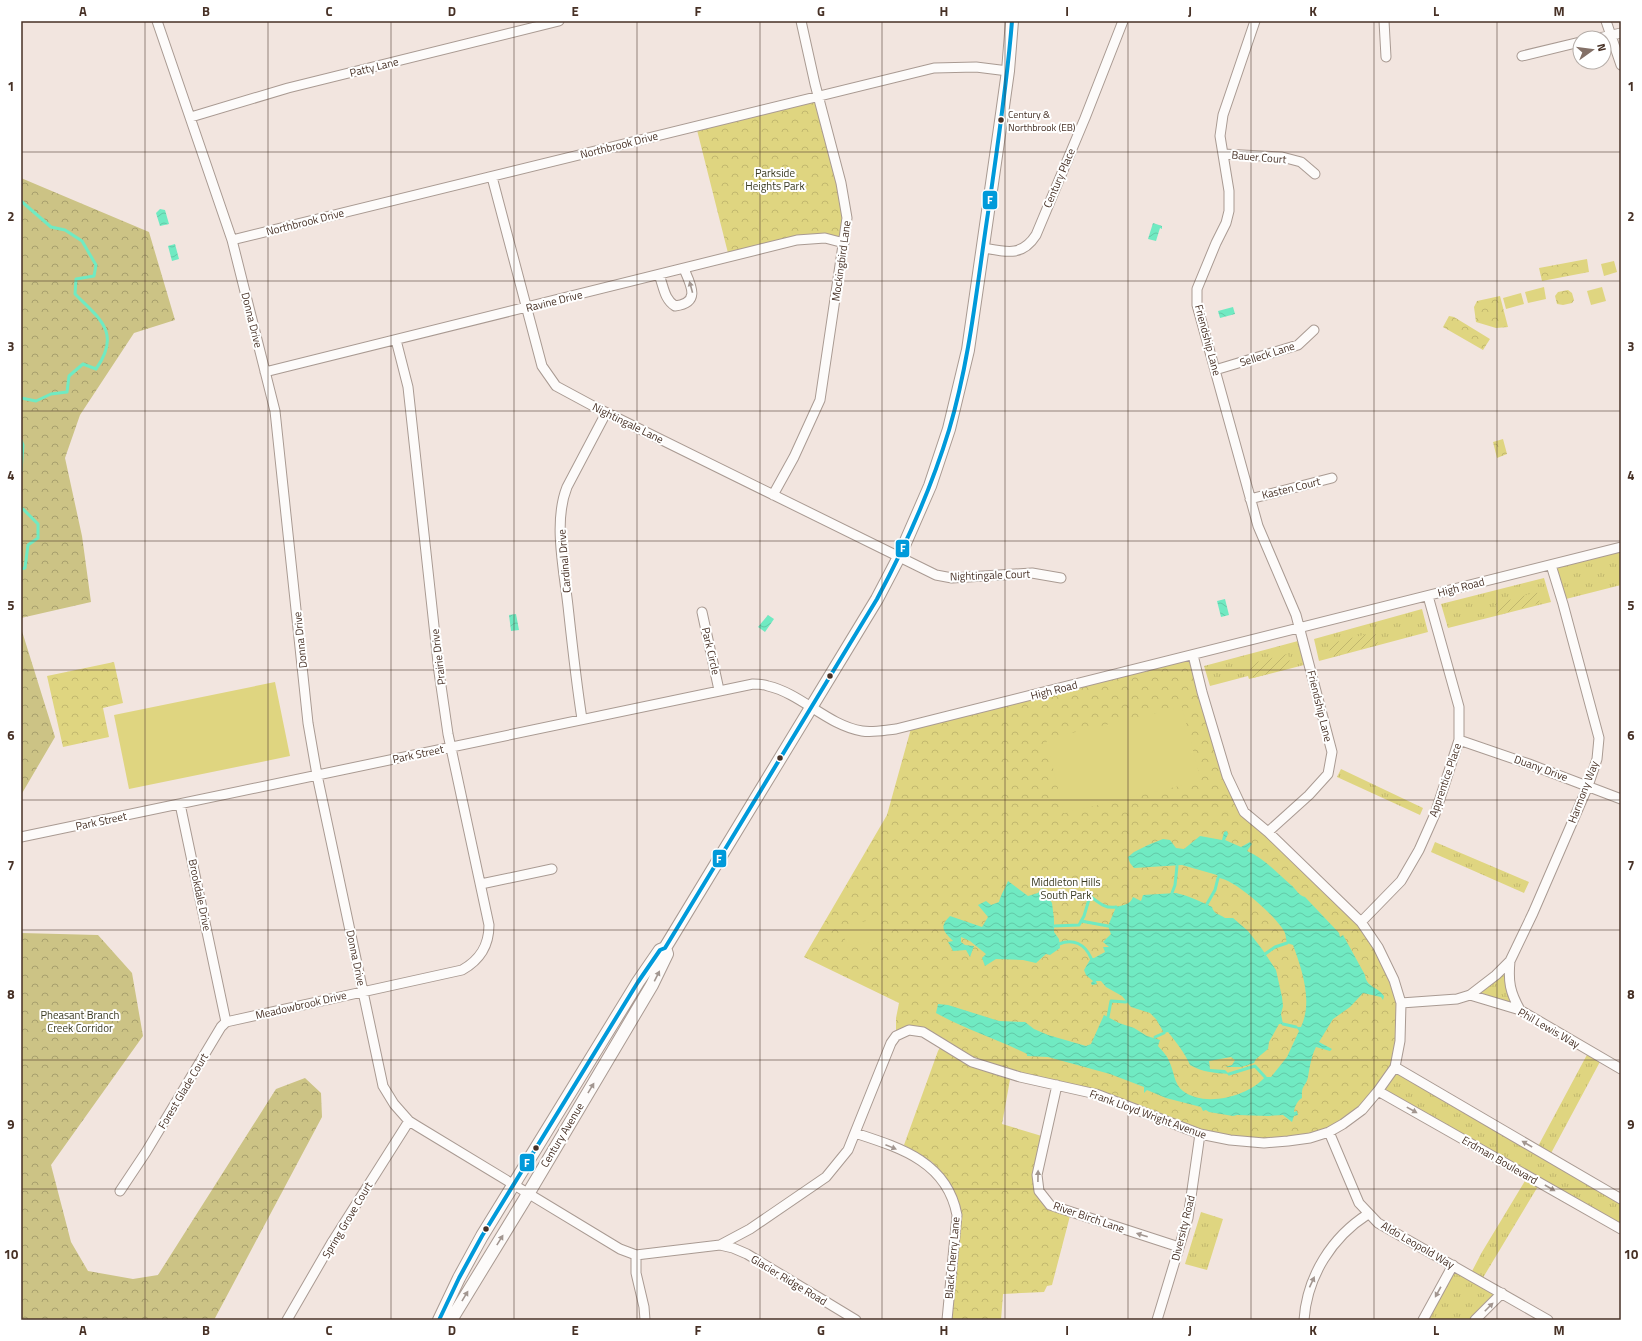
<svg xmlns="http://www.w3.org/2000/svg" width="1642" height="1341" font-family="'Titillium Web',sans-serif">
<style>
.grass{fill:url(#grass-tufts)}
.forest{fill:url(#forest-crowns)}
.park{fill:url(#park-crowns)}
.garden{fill:url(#garden-furrows)}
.pitch{fill:#dfd580}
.water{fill:url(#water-waves)}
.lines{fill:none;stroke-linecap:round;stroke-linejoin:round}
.stream{stroke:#70eac2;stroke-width:3}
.minor-casing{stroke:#a99a92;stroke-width:11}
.major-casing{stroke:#a99a92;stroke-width:14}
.minor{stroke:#fdfbfa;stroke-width:9}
.major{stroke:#fdfbfa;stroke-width:12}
.bus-1-casing{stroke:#fff;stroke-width:7}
.bus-1{stroke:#009ada;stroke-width:4}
.oneway{fill:#a29690}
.grid{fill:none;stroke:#473126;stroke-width:1;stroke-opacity:0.55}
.bus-dot{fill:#473126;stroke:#fff;stroke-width:1.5}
.labels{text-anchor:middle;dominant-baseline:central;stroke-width:4;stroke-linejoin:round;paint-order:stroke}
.bus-label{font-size:10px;fill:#473126;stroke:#fff;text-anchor:start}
.street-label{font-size:11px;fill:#473126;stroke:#fff}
.park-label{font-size:11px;fill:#3a3a22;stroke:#fff}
.line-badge{stroke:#fff;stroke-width:1.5}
.badge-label{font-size:11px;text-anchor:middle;font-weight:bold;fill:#fff}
.neatline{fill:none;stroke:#473126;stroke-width:1.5}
.grid-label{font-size:13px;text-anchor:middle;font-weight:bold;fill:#473126}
</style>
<defs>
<pattern id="grass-tufts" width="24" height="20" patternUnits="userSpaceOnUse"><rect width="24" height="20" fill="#dfd580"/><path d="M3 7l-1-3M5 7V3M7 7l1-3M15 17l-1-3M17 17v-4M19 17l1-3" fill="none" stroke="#c1b76e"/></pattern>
<pattern id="forest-crowns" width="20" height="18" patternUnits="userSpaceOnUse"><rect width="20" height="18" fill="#ccc385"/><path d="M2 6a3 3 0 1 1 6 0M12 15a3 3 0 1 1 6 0" fill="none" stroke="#a79f6d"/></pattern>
<pattern id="park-crowns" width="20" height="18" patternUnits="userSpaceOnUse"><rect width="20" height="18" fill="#dfd580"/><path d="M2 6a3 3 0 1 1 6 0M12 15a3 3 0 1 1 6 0" fill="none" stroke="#c1b76e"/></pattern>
<pattern id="garden-furrows" width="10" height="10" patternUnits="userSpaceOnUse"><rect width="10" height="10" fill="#dfd580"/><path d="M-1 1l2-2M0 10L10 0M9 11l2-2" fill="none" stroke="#c1b76e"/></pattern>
<pattern id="water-waves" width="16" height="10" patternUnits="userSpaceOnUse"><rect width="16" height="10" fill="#70eac2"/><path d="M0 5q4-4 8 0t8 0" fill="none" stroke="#62c9a7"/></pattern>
</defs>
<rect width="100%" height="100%" fill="#f2e5df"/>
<path class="grass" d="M1621 547V585L1562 600 1551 565Z
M1544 578 1551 602 1448 628 1441 604Z
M1422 609 1428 632 1319 661 1314 639Z
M1298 641 1304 665 1249 679 1248 676 1210 686 1204 666Z
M1341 769 1423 808 1420 815 1337 777Z
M1435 842 1529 882 1524 893 1431 852Z
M1510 961 1520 1010 1470 995Z
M1589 1051 1602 1058 1549 1157 1621 1199V1229L1540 1183 1481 1281 1502 1293 1475 1320H1423L1453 1265 1470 1275 1482 1252 1528 1176 1378 1091 1395 1067 1536 1150Z
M1201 1212 1223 1219 1207 1270 1185 1264Z"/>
<path class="forest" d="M21 178 149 232 175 320 134 333 80 415 65 458 82 536 91 602 21 618Z
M21 628 55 737 21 795Z
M21 933 98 935 132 973 143 1036 51 1165 71 1242 88 1271 133 1279 158 1275 276 1089 305 1078 321 1093 322 1117 214 1320H21Z"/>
<path class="park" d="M818 96 841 183 844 243 825 238 729 257 696 126Z
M1587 259 1589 272 1542 281 1539 268Z
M1568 290 1572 293 1574 300 1572 303 1563 305 1557 304 1555 296 1558 292Z
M1500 296 1508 327 1496 328 1476 322 1474 307 1477 301Z
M1449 316 1454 317 1490 339 1483 350 1443 327Z
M1503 439 1507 454 1497 458 1493 442Z
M1193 655 1202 692 1244 812 1361 922 1401 1003 1395 1067 1362 1110 1310 1138 1230 1140 1096 1094 1011 1074 1002 1124 1045 1137 1039 1191 1050 1205 1071 1212 1052 1285 1047 1286 1044 1292 1003 1294 1001 1320H951L957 1201 950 1183 932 1162 904 1145 938 1051 942 1044 923 1032 896 1036V1018L899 1003 804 957 887 815 912 725Z
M114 662 123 703 103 708 109 737 63 747 47 676Z"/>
<path class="garden" d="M1537 592 1540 603 1497 615 1495 604Z
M1375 632 1378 644 1331 657 1328 644Z
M1288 654 1291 667 1253 678 1249 664Z"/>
<path class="pitch" d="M1614 261 1617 272 1604 276 1601 264Z
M1544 287 1546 299 1528 303 1525 292Z
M1602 287 1606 301 1591 305 1587 291Z
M1521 293 1524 304 1506 309 1503 298Z
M275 682 290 756 129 789 114 715Z
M1182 707 1201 781 1064 813 1046 739Z
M878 918 883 939 847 948 842 927Z"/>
<path class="water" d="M160 209 165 210 169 224 160 226 156 213Z
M1153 223 1162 226V229L1160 228 1156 241 1148 239Z
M175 244 179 259 172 261 168 246Z
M1233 307 1235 314 1220 318 1218 311Z
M1225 599 1229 615 1221 617 1217 601Z
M516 614 519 630 511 631 509 615Z
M768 615 774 619 765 632 758 627Z
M1227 831 1228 834 1225 840 1241 847 1250 842 1252 844 1247 851C1265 859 1277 873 1291 885 1296 889 1299 896 1305 897L1339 933 1340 937 1343 935 1365 975C1366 987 1378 987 1384 996L1383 1000 1381 997 1363 993 1350 1007 1333 1019 1319 1042 1332 1049 1330 1051 1316 1047C1311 1057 1310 1066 1308 1077 1306 1087 1301 1084 1302 1098 1298 1100 1294 1107 1294 1112L1297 1111 1298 1115 1294 1116 1292 1122 1283 1115 1268 1116 1237 1115 1233 1116 1209 1112 1206 1110 1203 1111 1201 1107 1166 1098 1147 1090 1144 1093V1087L1110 1074 1048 1057 1027 1056V1054C997 1039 965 1029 936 1013L938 1004 948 1005 999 1021 1025 1022 1034 1029 1048 1035 1086 1046 1091 1044 1104 1015 1119 1023 1134 1028 1147 1036 1160 1040 1158 1046C1162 1051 1167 1055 1169 1061 1174 1070 1174 1085 1183 1091 1205 1108 1249 1096 1265 1077H1271L1287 1057 1299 1031 1296 1027H1301C1313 1001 1302 970 1293 945L1287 943C1286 940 1286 936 1285 933 1279 919 1234 878 1218 878L1217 875 1182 865 1134 868 1130 863 1128 857 1134 852 1148 845 1163 839 1170 840 1176 848 1184 849 1200 836 1222 840 1224 832Z
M1008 881 1028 896 1038 893 1042 888 1052 903 1054 919V932L1059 939 1060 948 1050 955 1046 954 1036 963 1023 960 996 959 985 966 982 958 986 954 970 941 961 937V942L965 945 974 946 970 957 966 950 953 951 948 942 953 941C943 931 939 927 950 916L982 927 988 917 978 905 986 901 991 905 999 902C1001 894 1005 889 1008 881Z
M1176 893C1189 896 1200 901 1212 907 1214 915 1220 914 1225 918H1233L1248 931 1262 949 1276 970 1282 997 1283 1006 1281 1014 1283 1024H1279L1269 1042 1268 1049 1256 1059 1254 1063 1241 1067H1225L1232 1065 1235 1060 1231 1057 1209 1061 1210 1069 1225 1070 1229 1074C1214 1073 1202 1072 1190 1065 1185 1053 1176 1042 1168 1032L1164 1033 1156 1019 1150 1013 1131 1007 1122 996 1106 987 1101 981H1096L1097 984 1092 985 1091 983 1093 981 1086 975 1084 970 1091 958H1094L1105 952 1103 947H1109L1103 942 1111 934 1108 926 1116 907C1123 905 1130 905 1133 897L1141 901 1143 895Z"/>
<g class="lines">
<path class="stream" d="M21 201 51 227 65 230 82 241 96 265 94 276 76 279 75 294C99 318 122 333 96 369L83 364 69 376 67 392 51 394 36 401 21 398
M21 440 23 445 21 471
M21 509H23L38 524V538L28 545 25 568 21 569
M1172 893 1175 885 1177 866
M1207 904 1215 890 1218 878
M1081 921 1108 926
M1054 926 1079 925 1084 916 1090 896C1098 902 1105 909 1116 907
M1059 944C1073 938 1085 944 1091 958
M1265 954 1275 947 1287 943
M1108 1017 1111 1001 1126 1002
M1283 1024 1296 1027
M1155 1037 1164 1033
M1229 1074 1255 1066 1265 1077"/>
<defs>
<path id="minor" d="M157 21 232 240 275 411 308 723 317 775 383 1086 394 1104 409 1121 417 1126 620 1249 636 1255 720 1245 750 1229 826 1177 848 1150 891 1043 896 1036 909 1030 923 1032 972 1062 1020 1077 1096 1094 1200 1134 1230 1140 1264 1143 1288 1141 1310 1138 1329 1132 1343 1124 1362 1110 1378 1091 1395 1067 1400 1041 1401 1003 1394 980 1378 947 1361 922 1268 832 1244 812 1227 776 1202 692 1193 655
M1255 21 1223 115 1220 136 1229 191V211L1226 223 1216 243 1197 289V305L1258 526 1296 615 1332 752 1328 774 1309 795 1268 832
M1384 21 1386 57
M1606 21 1621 65
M1599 38 1621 33
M1522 56 1580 42
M191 117 288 88 559 21
M1223 154 1282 157 1301 162 1315 174
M492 177 542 366 556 386 595 407 936 575 952 578 1032 573 1061 578
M232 240 934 68 976 67 1008 71
M984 248C1006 252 1022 257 1036 235L1085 118 1123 21
M659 275C664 287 664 299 675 306 701 303 691 285 684 269
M1215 370 1298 345 1314 330
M265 372 797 240 825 238 844 243
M773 495 794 457 820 400 847 218 841 183 815 84 801 21
M1250 499 1332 478
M702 612 719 690
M582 719C576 681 572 643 568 606 564 570 553 522 567 487L606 413
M1459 740 1529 764 1621 799
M21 837 753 684C758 684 763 684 768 686 802 694 827 725 862 731 873 733 885 730 896 729L1621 547
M481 884 552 869
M1361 922 1401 881 1419 850 1435 814 1459 740V707L1428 596
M1510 961C1508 982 1510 992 1520 1010
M1470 995 1496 975 1510 961 1533 913 1588 786 1597 759 1599 738 1563 604 1551 565
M1401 1003 1457 999 1470 995 1520 1010 1621 1069
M226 1022 462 970C480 960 489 946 489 925L448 734 439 672 408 387 396 340
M1395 1067 1621 1199
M1057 1085 1037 1175 1039 1191 1050 1205 1179 1247
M1378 1091 1621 1229
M1329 1132 1359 1203 1378 1223 1548 1320
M855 1133C901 1148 947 1162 957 1215L947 1320
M120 1191 146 1152 221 1027 226 1022 180 804
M720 1245 733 1248 747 1254 856 1320
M636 1255V1273L644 1307 645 1320
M287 1320 331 1244 409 1121
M1157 1320 1188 1218 1200 1134
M1304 1320C1307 1276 1332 1237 1368 1214
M1423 1320 1453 1265
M1475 1320 1502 1293"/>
<path id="major" d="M439 1320 459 1278 482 1236 638 982 660 950 665 948 877 599 899 557 930 486 949 429 968 350 1001 121 1008 71 1012 21
M451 1320 528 1194 652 985 667 954 665 948"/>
</defs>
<use href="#minor" class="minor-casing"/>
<use href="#major" class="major-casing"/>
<use href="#minor" class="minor"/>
<use href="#major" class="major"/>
<defs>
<path id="bus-1" d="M439 1320 459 1278 482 1236 638 982 660 950 665 948 877 599C906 545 931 489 949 430 970 359 977 285 988 213 997 149 1007 85 1012 21"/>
</defs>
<use href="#bus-1" class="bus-1-casing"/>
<use href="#bus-1" class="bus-1"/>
</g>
<defs><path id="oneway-solid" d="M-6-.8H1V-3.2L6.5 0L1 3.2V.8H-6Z"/></defs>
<g class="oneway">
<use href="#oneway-solid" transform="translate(691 287) rotate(-105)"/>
<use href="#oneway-solid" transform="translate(657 976) rotate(-63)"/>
<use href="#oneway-solid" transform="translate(591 1088) rotate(-59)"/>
<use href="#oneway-solid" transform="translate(1412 1110) rotate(29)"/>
<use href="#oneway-solid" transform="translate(1527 1144) rotate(-150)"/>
<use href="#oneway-solid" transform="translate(891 1147) rotate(22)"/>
<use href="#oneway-solid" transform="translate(1038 1176) rotate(-89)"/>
<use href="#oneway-solid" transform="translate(1550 1188) rotate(30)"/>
<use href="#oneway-solid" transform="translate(1142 1235) rotate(-162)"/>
<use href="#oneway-solid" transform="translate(500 1240) rotate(-58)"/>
<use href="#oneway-solid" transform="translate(1312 1282) rotate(-65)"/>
<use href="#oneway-solid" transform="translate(1438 1292) rotate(119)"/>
<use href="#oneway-solid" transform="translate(465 1296) rotate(-59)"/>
<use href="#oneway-solid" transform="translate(1489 1307) rotate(-45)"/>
</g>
<path class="grid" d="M145 21V1320M268 21V1320M391 21V1320M514 21V1320M637 21V1320M760 21V1320M882 21V1320M1005 21V1320M1128 21V1320M1251 21V1320M1374 21V1320M1497 21V1320M21 152H1621M21 281H1621M21 411H1621M21 541H1621M21 670H1621M21 800H1621M21 930H1621M21 1060H1621M21 1189H1621"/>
<g class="bus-dot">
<circle cx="1001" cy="120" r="3.5"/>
<circle cx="830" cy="676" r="3.5"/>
<circle cx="780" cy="758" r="3.5"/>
<circle cx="536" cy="1148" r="3.5"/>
<circle cx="486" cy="1229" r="3.5"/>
</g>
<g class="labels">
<g class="bus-label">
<text x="1008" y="114">Century &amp;<tspan x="1008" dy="13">Northbrook (EB)</tspan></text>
</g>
<g class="street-label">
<text transform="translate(374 67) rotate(-14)">Patty Lane</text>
<text transform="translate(619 145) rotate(-14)">Northbrook Drive</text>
<text transform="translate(1259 157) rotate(5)">Bauer Court</text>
<text transform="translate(1059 178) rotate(-67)">Century Place</text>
<text transform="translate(305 222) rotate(-14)">Northbrook Drive</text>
<text transform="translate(841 261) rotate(-82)">Mockingbird Lane</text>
<text transform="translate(554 301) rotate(-14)">Ravine Drive</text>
<text transform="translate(252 320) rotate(76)">Donna Drive</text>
<text transform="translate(1208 340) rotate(75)">Friendship Lane</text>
<text transform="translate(1267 354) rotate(-18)">Selleck Lane</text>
<text transform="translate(628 423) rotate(26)">Nightingale Lane</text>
<text transform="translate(1291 488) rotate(-14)">Kasten Court</text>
<text transform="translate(564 561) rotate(-95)">Cardinal Drive</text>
<text transform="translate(990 575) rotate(-2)">Nightingale Court</text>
<text transform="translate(1461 587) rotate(-14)">High Road</text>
<text transform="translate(300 640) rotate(-96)">Donna Drive</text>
<text transform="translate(711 651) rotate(77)">Park Circle</text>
<text transform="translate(438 657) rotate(-97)">Prairie Drive</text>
<text transform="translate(1054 690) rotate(-14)">High Road</text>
<text transform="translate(1320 706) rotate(76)">Friendship Lane</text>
<text transform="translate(418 754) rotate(-12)">Park Street</text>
<text transform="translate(1541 768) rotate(20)">Duany Drive</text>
<text transform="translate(1445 780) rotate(-71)">Apprentice Place</text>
<text transform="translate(1583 792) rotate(-69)">Harmony Way</text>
<text transform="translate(101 821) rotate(-12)">Park Street</text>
<text transform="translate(200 895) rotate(78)">Brookdale Drive</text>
<text transform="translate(356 958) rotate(78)">Donna Drive</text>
<text transform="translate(301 1005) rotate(-13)">Meadowbrook Drive</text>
<text transform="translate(1549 1028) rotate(30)">Phil Lewis Way</text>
<text transform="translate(183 1091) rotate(-59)">Forest Glade Court</text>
<text transform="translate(1148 1114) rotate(20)">Frank Lloyd Wright Avenue</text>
<text transform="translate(562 1135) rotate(-59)">Century Avenue</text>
<text transform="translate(1500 1160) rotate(30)">Erdman Boulevard</text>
<text transform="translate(1089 1217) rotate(19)">River Birch Lane</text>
<text transform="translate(347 1220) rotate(-59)">Spring Grove Court</text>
<text transform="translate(1183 1228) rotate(-76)">Diversity Road</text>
<text transform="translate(1418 1245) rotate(30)">Aldo Leopold Way</text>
<text transform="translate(952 1258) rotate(-85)">Black Cherry Lane</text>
<text transform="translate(789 1280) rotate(31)">Glacier Ridge Road</text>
</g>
<g class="park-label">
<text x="775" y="173">Parkside<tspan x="775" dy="13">Heights Park</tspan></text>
<text x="1066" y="882">Middleton Hills<tspan x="1066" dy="13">South Park</tspan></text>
<text x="80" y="1015">Pheasant Branch<tspan x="80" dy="13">Creek Corridor</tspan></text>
</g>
</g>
<g class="line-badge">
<rect x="982" y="190" width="16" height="20" rx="4" fill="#009ada"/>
<rect x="895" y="539" width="15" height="19" rx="4" fill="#009ada"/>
<rect x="712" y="849" width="15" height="19" rx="4" fill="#009ada"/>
<rect x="519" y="1153" width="16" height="19" rx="4" fill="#009ada"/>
</g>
<g class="badge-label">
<text x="990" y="204">F</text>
<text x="903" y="552">F</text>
<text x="719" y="863">F</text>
<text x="527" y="1167">F</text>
</g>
<rect width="1642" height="1341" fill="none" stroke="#ffffff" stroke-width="44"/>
<g transform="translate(1592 50) rotate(76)"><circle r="19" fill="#ffffff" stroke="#b5ada8"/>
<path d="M0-3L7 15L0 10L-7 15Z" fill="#837067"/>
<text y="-6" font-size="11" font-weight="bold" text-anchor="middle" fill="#473126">N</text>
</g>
<rect x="22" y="22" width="1598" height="1297" class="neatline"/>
<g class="grid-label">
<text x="83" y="16">A</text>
<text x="206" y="16">B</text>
<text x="329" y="16">C</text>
<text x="452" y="16">D</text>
<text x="575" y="16">E</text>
<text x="698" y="16">F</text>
<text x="821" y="16">G</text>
<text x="944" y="16">H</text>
<text x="1067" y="16">I</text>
<text x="1190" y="16">J</text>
<text x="1313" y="16">K</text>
<text x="1436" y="16">L</text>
<text x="1559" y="16">M</text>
<text x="11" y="91">1</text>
<text x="1631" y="91">1</text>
<text x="11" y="221">2</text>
<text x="1631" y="221">2</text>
<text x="11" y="351">3</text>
<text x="1631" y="351">3</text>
<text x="11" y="480">4</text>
<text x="1631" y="480">4</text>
<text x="11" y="610">5</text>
<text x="1631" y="610">5</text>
<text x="11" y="740">6</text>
<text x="1631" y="740">6</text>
<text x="11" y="870">7</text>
<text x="1631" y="870">7</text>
<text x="11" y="999">8</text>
<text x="1631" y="999">8</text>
<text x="11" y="1129">9</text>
<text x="1631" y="1129">9</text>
<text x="11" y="1259">10</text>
<text x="1631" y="1259">10</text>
<text x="83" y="1335">A</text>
<text x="206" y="1335">B</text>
<text x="329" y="1335">C</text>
<text x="452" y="1335">D</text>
<text x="575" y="1335">E</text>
<text x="698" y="1335">F</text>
<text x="821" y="1335">G</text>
<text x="944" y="1335">H</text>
<text x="1067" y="1335">I</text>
<text x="1190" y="1335">J</text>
<text x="1313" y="1335">K</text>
<text x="1436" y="1335">L</text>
<text x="1559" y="1335">M</text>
</g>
</svg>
